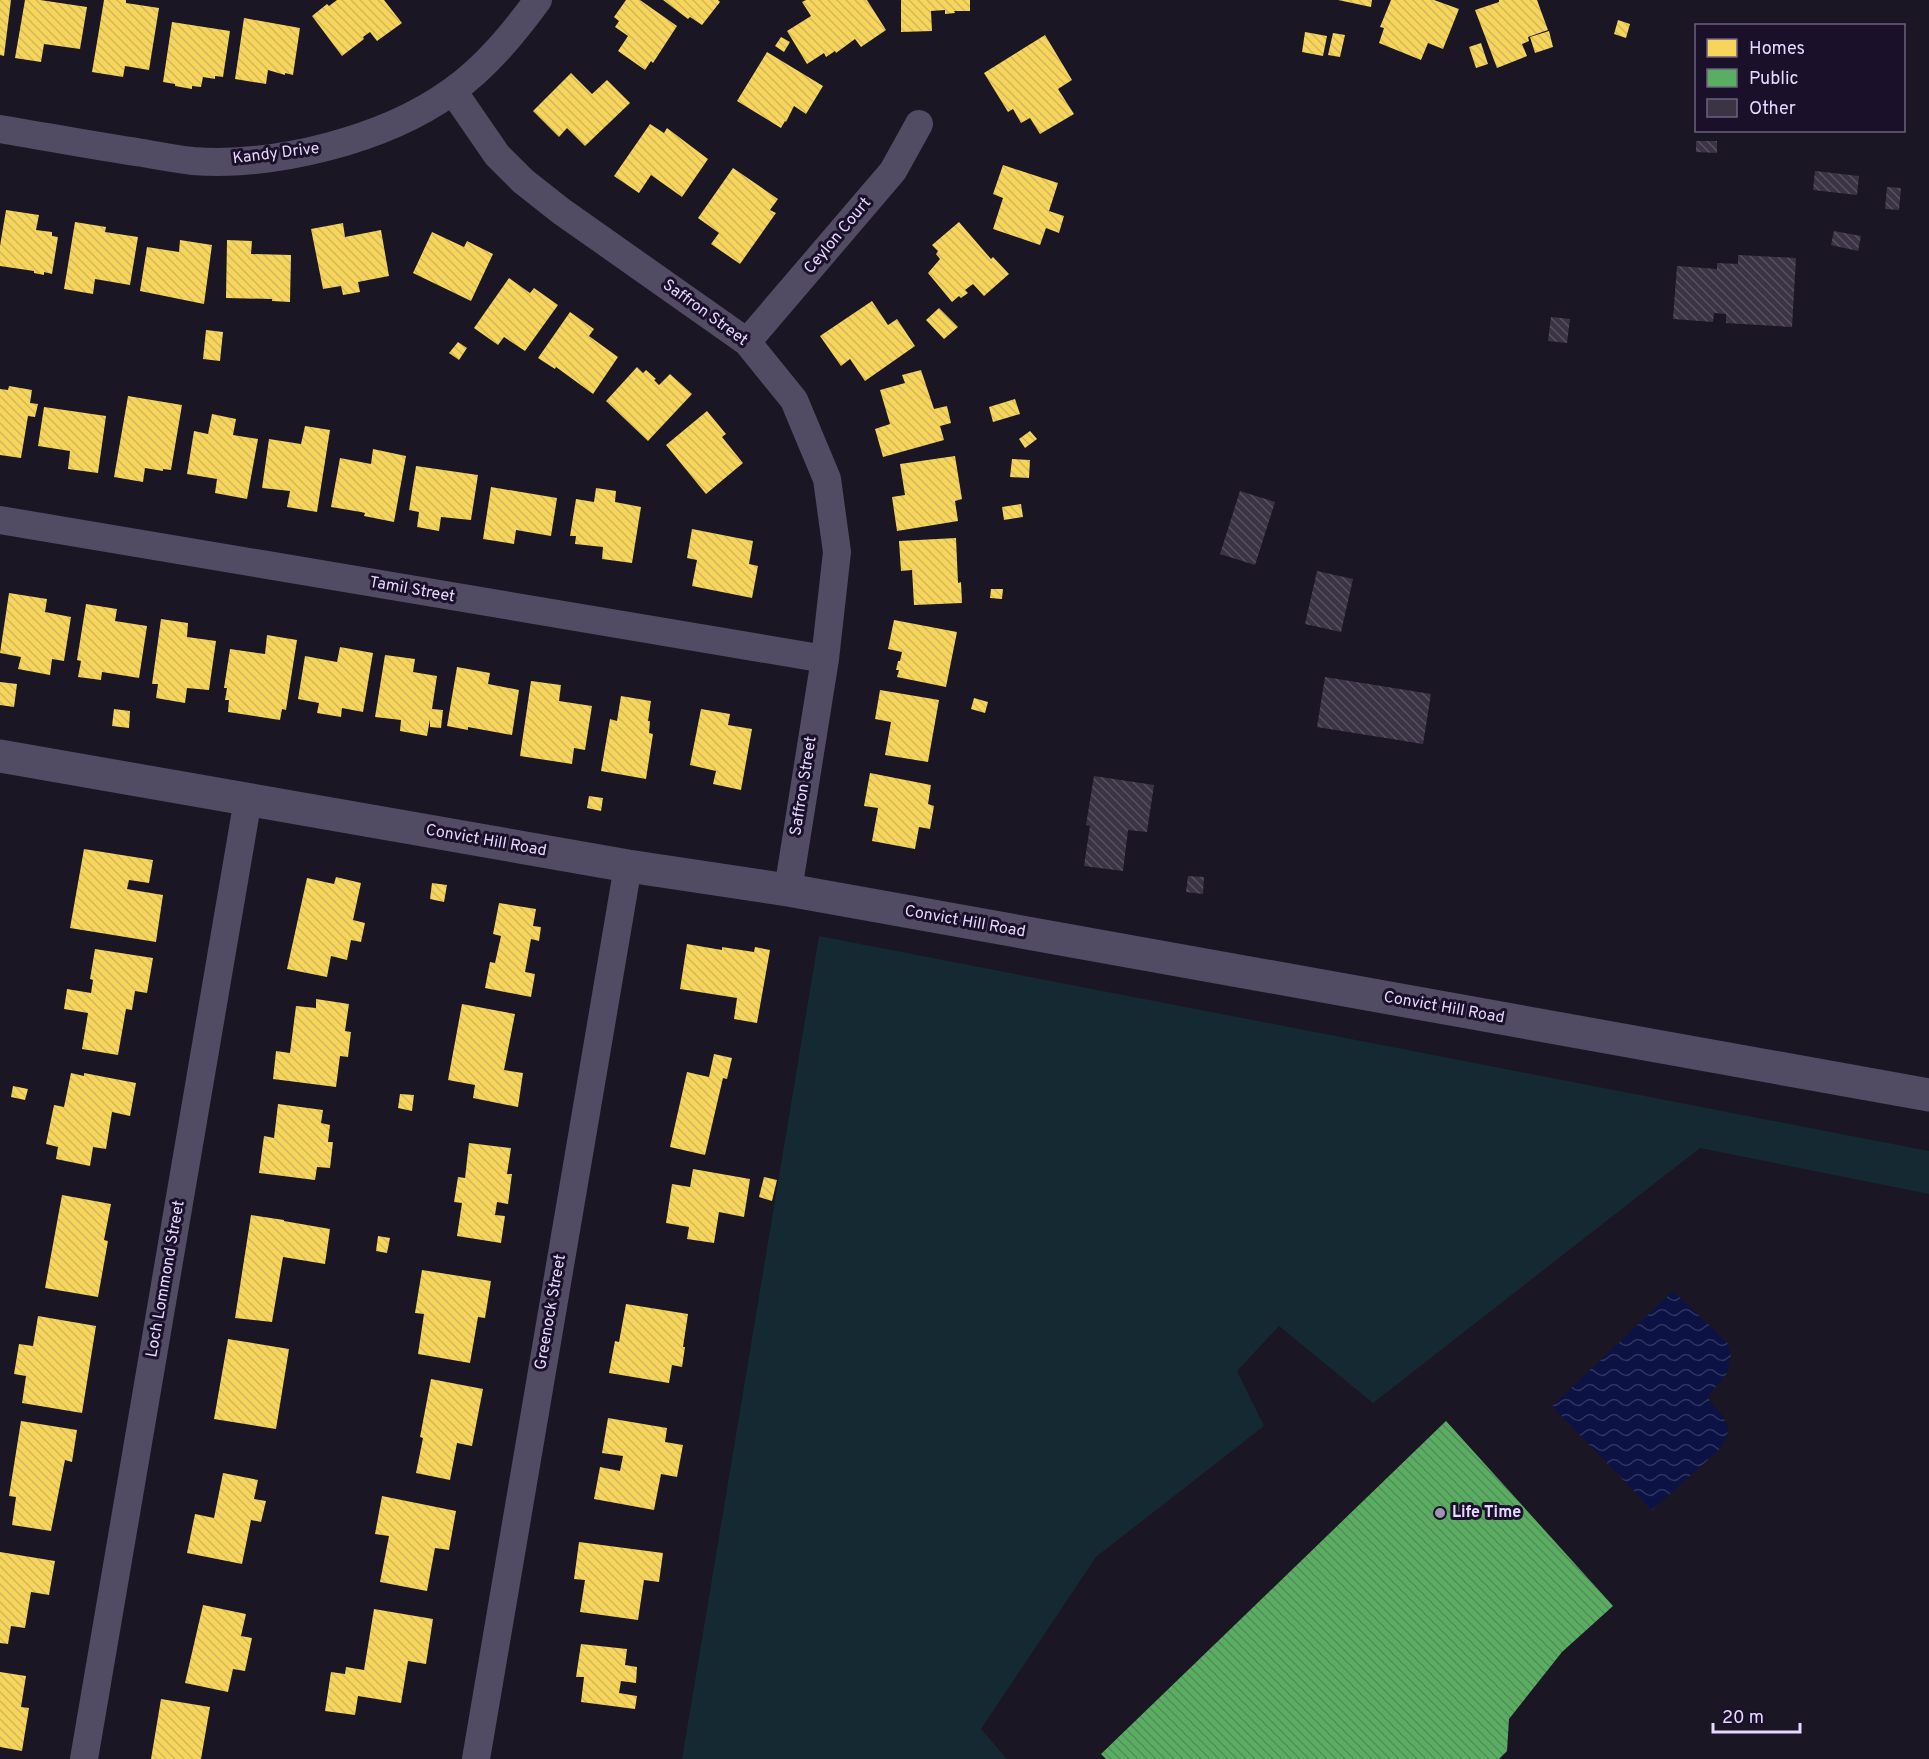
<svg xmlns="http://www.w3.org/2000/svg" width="1929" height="1759" font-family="Overpass,sans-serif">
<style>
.green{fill:#142931}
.water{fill:url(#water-waves)}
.homes{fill:url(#homes-back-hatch)}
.public{fill:url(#public-back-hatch)}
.building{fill:url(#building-back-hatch)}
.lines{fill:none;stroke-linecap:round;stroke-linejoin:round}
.minor{stroke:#514b64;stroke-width:28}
.tertiary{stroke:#514b64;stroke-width:33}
.poi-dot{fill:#9f94b2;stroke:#1a1029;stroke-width:2}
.labels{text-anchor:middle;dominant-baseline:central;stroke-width:6;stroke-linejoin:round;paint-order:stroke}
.street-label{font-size:16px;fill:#e6d8ff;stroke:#1a1029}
.poi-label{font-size:16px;font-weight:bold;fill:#e6d8ff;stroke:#1a1029;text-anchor:start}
</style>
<defs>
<pattern id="water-waves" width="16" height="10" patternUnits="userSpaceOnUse" patternTransform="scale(1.5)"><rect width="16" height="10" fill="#0c1244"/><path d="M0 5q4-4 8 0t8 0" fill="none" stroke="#2f3460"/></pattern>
<pattern id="homes-back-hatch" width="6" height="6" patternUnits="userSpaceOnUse" patternTransform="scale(1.5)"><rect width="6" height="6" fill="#f6d55c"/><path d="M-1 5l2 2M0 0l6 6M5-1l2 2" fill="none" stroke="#d3b759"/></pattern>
<pattern id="public-back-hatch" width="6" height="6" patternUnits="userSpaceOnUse" patternTransform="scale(1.5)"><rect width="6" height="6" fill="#5aae61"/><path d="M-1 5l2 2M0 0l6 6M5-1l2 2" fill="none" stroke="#548d5b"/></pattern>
<pattern id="building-back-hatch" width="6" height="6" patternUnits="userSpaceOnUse" patternTransform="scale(1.5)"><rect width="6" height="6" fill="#3b3445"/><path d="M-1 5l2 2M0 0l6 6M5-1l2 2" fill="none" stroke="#575161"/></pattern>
</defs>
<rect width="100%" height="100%" fill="#1b1623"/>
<path class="green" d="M819 936 1929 1151V1194L1700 1148 1373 1403 1279 1326 1237 1371 1264 1426 1096 1557 981 1729 1007 1759H682Z"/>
<path class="water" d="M1673 1291 1727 1342 1731 1355 1729 1366 1726 1375 1707 1397 1722 1415 1728 1427 1727 1437 1719 1450 1652 1510 1552 1406Z"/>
<path class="homes" d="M0 0H11L4 56 0 55Z
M25 0H40L87 7 80 49 44 44 41 62 15 58Z
M104 0H126V3L159 8 149 70 125 66 123 77 92 72Z
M337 0H384L402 23 377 41 370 32 363 37 364 39 342 56 312 16 327 4 329 6Z
M626 0H640L677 26 653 63 651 61 645 70 618 51 628 36 615 27 619 21 614 17Z
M663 0H718L720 2 702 25 690 17 688 19Z
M806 0H867L886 30 861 47 855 39 836 53 835 51 826 57 824 53 807 64 787 31 811 16 802 2Z
M901 0H970V11H954L955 13 945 14V10L931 11 932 31 901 32Z
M1338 0H1372L1371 7Z
M1391 0H1434L1459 9 1443 49 1428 43 1421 60 1379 43 1384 28 1380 27Z
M1499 0H1537L1548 30 1528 37 1529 41 1522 44 1527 56 1497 68 1475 10 1499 2Z
M244 18 300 28 293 75 285 73V75L268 70 266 84 235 79Z
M1618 20 1630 24 1626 38 1614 34Z
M172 22 230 31 223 77 215 76V79L203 77 201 87 192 86V89L175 86V84L163 82Z
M1549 31 1553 47 1535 53 1530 37Z
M1305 32 1327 36 1323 56 1302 52Z
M1333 33 1345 35 1340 57 1328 55Z
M1045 35 1072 80 1058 89 1074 114 1040 134 1030 118 1021 123 1013 109 1008 112 984 73Z
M781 37 790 42 784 52 775 46Z
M1481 43 1488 64 1476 68 1469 47Z
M767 52 823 86 806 114 794 106 786 122 785 121 781 128 737 101Z
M571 73 592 94 607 80 630 103 585 146 567 128 559 137 533 111Z
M650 124 664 133 667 128 708 159 682 197 651 175 639 193 614 176Z
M1003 165 1058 183 1049 211 1064 216 1059 233 1046 228 1040 245 993 229 1003 198 993 194Z
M733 168 778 199 770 210 776 213 740 264 711 244 719 233 698 218Z
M6 210 39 215 36 230 52 232V236L58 237 52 274 44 272V275L34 273V271L0 266V246Z
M75 222 106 227 105 232 138 237 130 285 95 279 93 294 64 289Z
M959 222 991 259 993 257 1009 274 984 296 973 284 965 290 968 293 961 298 959 296 952 302 928 273 940 259 936 254 938 251 932 245Z
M343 223 345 237 381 230 389 276 358 282 360 292 343 295 341 286 323 289 311 229Z
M432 232 464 247 467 241 493 254 471 301 413 273Z
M180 240 212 245 204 304 140 291 147 247 179 252Z
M227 240 252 241 251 254 291 255 290 302 272 301V299L226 298Z
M509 278 530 293 534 288 558 305 525 351 504 337 498 345 474 328Z
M872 301 888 325 897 319 915 346 865 381 850 359 841 366 820 336Z
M939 308 958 327 944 339 926 320Z
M570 312 594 329 589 336 618 357 593 394 556 367 555 369 538 358Z
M206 330 223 332 220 361 203 359Z
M458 342 467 348 459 360 449 353Z
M637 367 643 373 646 370 656 379 654 380 659 385 670 374 692 394 648 441 606 401Z
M921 370 934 409 947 406 951 423 940 426 944 440 883 457 875 429 890 424 880 390 905 383 902 375Z
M9 386 32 390 30 403 38 404 35 417 28 416 21 458 0 455V389L8 390Z
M128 396 182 405 171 470 163 469V471L145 468 143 482 114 477Z
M1015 399 1020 414 993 422 989 407Z
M44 407 106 416 98 473 68 469 70 451 38 446Z
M707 411 726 434 722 437 743 463 706 494 666 445Z
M212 414 236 419 233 435 258 439 247 499 215 493 217 479 187 474 194 431 208 434Z
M305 426 330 430 317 512 287 507 290 491 262 488 269 439 301 444Z
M1030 431 1037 439 1025 448 1019 439Z
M373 449 406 456 394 522 364 516 365 513 361 512 331 507 340 458 371 464Z
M955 456 962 499 955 501 958 521 897 531 892 497 905 495 900 464Z
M1012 459 1030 460 1029 478 1010 477Z
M416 466 478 475 471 520 441 517 439 531 417 527 419 512 409 510Z
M491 487 557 498 551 536 516 530 514 544 483 539Z
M596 488 616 491 615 502 641 507 632 563 602 559 603 547 575 544 576 536H570L576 499 594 502Z
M1021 504 1023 517 1004 520 1002 507Z
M692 529 753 541 749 564 758 566 752 598 692 586 697 560 687 558Z
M956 538 958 583 961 582 962 603 914 605 912 570 901 571 899 541Z
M991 589H1003L1002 599 990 598Z
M9 593 47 599 45 612 71 617 64 661 52 659 50 675 18 669 21 657 0 653Z
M86 604 117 609 115 621 147 626 139 678 102 672 101 680 78 677 81 661 77 660Z
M161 619 188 623 187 637 216 641 209 690 187 688 185 703 156 698 158 684H152Z
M894 620 957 632 946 687 897 677 899 670H896L898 661H900L902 652 888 649Z
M267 635 297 640 286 710 282 709 280 720 228 712 229 700H225L227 688H224L230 649 265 654Z
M340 647 373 653 363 712 342 708 341 717 317 713 319 703 298 699 305 656 337 662Z
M385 655 415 659 413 672 437 676 432 709 443 710 441 728 430 727V719L427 736 400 731 401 720 375 717Z
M457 667 490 673 488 684 519 690 512 735 468 727V730L447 726Z
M531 681 561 685 559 701 592 706 585 750 574 748 572 764 520 756Z
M0 682 17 684 14 707 0 705Z
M880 690 939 700 928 762 885 755 891 722 875 719Z
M621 696 651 701 648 721H650L649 733 653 734 646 779 601 771 610 719 617 721Z
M974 698 988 702 985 713 971 709Z
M114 709 130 711 129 728 112 726Z
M701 709 730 714 728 725 752 729 741 790 713 784 716 771 690 765Z
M870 773 931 785 928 804 934 806 930 829 919 827 915 849 872 841 878 808 864 806Z
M589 796 603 798 601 811 587 808Z
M84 849 153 860 149 883 129 880 127 889 163 895 156 942 70 928Z
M336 877 361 883 353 920 365 923 361 942 351 940 347 960 331 956 327 977 287 969 307 878 334 884Z
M432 883 447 885 444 902 430 899Z
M499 903 536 909 533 926 541 927 539 941 531 939 525 972 535 974 531 997 485 988 490 962 495 963 501 936 493 934Z
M687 944 722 950V947L754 952 755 947 770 950 757 1023 734 1019 737 998 680 989Z
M95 949 153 958 147 993 135 991 132 1010 126 1009 118 1055 82 1049 88 1013 64 1009 67 989 91 993 93 980 90 979Z
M316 999 349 1004 345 1031 351 1032 348 1057 340 1056 336 1087 273 1079 276 1051 290 1053 296 1006 316 1008Z
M462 1004 515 1014 504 1070 523 1073 518 1107 473 1098 475 1085 448 1080Z
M714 1054 732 1058 727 1079 723 1078 705 1155 670 1147 687 1072 709 1077Z
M71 1073 84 1076V1073L136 1083 130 1116 112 1112 106 1149 93 1147 90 1166 56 1159 58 1147 46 1144 54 1105 64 1107Z
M13 1086 28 1089 25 1100 11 1097Z
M400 1094 414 1095 412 1111 398 1108Z
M278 1104 323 1110 321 1123 330 1125 328 1142H333L330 1168 317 1167 315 1180 259 1173 264 1136 274 1138Z
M469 1143 511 1148 507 1174H512L508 1204 497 1202 495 1215 505 1216 501 1243 457 1236 462 1203 454 1202 458 1177 465 1178Z
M693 1169 750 1179 744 1217 719 1212 714 1243 687 1239 689 1227 666 1223 672 1184 690 1187Z
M764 1177 777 1180 772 1201 759 1197Z
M62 1195 111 1204 104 1240 108 1241 98 1297 45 1288Z
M251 1215 284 1220V1221L330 1229 325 1264 283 1257 272 1322 235 1318Z
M378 1236 390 1238 387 1253 376 1251Z
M422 1270 491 1281 485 1318 478 1317 470 1363 418 1354 424 1314 415 1313Z
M626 1304 688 1314 683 1347H685L682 1367 672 1365 669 1383 609 1373 615 1341 619 1342Z
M38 1316 96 1326 82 1413 22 1403 26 1376 14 1374 19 1344 33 1346Z
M228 1339 289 1349 276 1429 214 1419Z
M431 1379 483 1389 472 1446 457 1443 450 1480 416 1473 423 1438 420 1437Z
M608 1418 667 1428 665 1442 683 1445 677 1477 661 1474 654 1510 594 1499 600 1467 620 1471 623 1456 602 1453Z
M21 1421 77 1430 72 1462 65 1460 51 1531 12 1525 16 1497 9 1496Z
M223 1473 258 1480 254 1499 266 1501 261 1522 251 1520 242 1564 187 1553 195 1514 214 1518Z
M382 1496 456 1511 449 1550 435 1548 427 1591 380 1582 389 1536 375 1534Z
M579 1542 663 1553 659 1582 644 1580 638 1620 580 1612 585 1580 574 1579Z
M0 1552 55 1561 49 1595 31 1592 25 1628 11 1626 8 1644 0 1643Z
M203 1605 246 1614 241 1636 252 1638 245 1671 233 1669 228 1692 185 1683Z
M374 1609 433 1619 426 1664 408 1661 401 1703 358 1696 355 1715 325 1711 331 1672 345 1674 346 1667 364 1670Z
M581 1644 627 1649 625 1665 637 1667 636 1683 621 1681 619 1693 637 1696 635 1709 581 1702 584 1677H576Z
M0 1672 26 1676 21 1707 29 1708 22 1751 0 1747Z
M161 1699 210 1707 201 1759H151Z"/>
<path class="public" d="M1446 1421 1613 1606 1562 1652 1509 1719 1507 1751 1499 1759H1106L1101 1754Z"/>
<path class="building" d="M1696 141H1717V153L1696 152Z
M1815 171 1859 176 1857 195 1813 190Z
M1887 187 1901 188 1899 210 1885 209Z
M1834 231 1861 236 1858 251 1831 245Z
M1738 255 1796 258 1792 327 1726 323V314L1714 313 1713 322 1673 319 1677 266 1717 269V263L1738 264Z
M1551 317 1570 319 1567 343 1548 341Z
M1240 491 1275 502 1255 565 1220 554Z
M1317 571 1353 579 1341 632 1305 624Z
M1325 677 1431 694 1423 744 1317 727Z
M1094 776 1154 785 1147 832 1128 830 1123 871 1084 866 1090 826 1086 825Z
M1188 876 1204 877 1203 894 1186 892Z"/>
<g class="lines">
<path class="minor" d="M453 91 497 155 523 181 561 211 747 342 794 400 827 479 837 552 825 659 788 890
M0 129C48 137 95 146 143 153 160 156 176 159 193 161 275 167 384 140 451 92 486 67 513 34 538 0
M747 342 893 171 919 124
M0 520 825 659
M84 1759 248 799
M476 1759 628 866"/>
<path class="tertiary" d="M0 756 628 866 788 890 1929 1095"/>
</g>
<circle class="poi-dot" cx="1440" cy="1513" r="6"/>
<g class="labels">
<g class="street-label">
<text transform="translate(276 154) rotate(-7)">Kandy Drive</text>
<text transform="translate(838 236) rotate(-50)">Ceylon Court</text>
<text transform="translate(705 313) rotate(36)">Saffron Street</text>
<text transform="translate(412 590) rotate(10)">Tamil Street</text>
<text transform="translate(804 786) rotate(-81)">Saffron Street</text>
<text transform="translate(486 841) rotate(10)">Convict Hill Road</text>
<text transform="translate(965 922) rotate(10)">Convict Hill Road</text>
<text transform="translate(1444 1008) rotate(10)">Convict Hill Road</text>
<text transform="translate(166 1279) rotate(-80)">Loch Lommond Street</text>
<text transform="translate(551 1312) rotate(-80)">Greenock Street</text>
</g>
<g class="poi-label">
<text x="1452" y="1513">Life Time</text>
</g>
</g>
<rect x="1695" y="24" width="210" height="108" fill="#1a1029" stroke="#6c607f" stroke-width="1.5"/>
<rect x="1707" y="39" width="30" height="18" fill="#f6d55c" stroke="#6c607f" stroke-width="1.5"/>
<text x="1749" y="54" font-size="18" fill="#e6d8ff">Homes</text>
<rect x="1707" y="69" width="30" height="18" fill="#5aae61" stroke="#6c607f" stroke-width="1.5"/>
<text x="1749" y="84" font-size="18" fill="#e6d8ff">Public</text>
<rect x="1707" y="99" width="30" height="18" fill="#3b3445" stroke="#6c607f" stroke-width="1.5"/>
<text x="1749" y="114" font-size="18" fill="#e6d8ff">Other</text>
<path d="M1713 1723v9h87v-9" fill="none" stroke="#e6d8ff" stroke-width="3"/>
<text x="1722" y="1723" font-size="18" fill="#e6d8ff" stroke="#1a1029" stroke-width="4.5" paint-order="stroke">20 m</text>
</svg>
